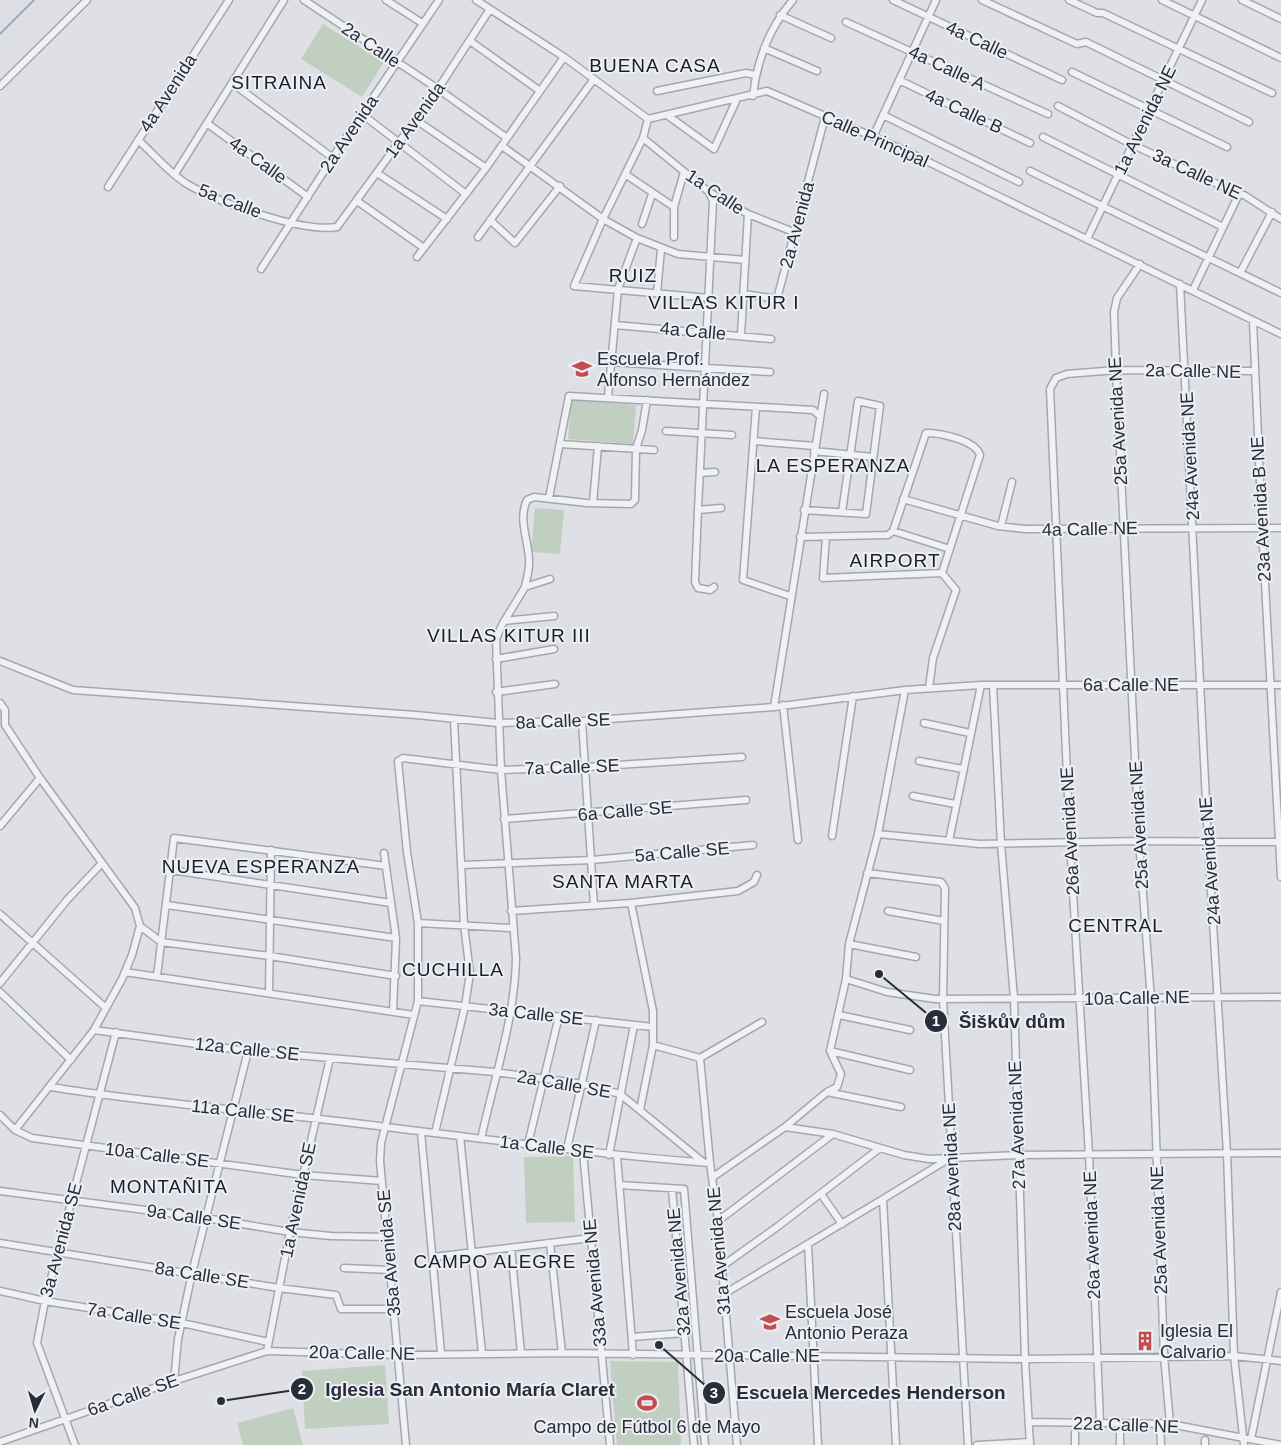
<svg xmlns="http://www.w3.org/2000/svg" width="1281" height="1445" font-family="Arial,sans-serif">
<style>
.green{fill:#c1cfc0}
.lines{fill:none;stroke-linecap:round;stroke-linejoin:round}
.stream{stroke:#9ca9c3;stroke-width:2}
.minor-casing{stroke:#a4a7af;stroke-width:9}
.minor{stroke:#f0f1f5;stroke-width:6}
.labels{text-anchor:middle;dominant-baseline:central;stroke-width:4;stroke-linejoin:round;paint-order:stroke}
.street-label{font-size:18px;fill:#292d3b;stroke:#edeff4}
.poi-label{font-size:18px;fill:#292d3b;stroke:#edeff4;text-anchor:start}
.neighbourhood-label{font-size:19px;letter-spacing:1px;fill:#1b1e2c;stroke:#edeff4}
.leader{fill:none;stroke:#292d3b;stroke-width:2}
.callout-dot{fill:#292d3b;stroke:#edeff4;stroke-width:2}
.mark-label{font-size:15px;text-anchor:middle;font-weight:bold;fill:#fff}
.callout-label{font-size:19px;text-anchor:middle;font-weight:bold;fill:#292d3b;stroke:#edeff4;stroke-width:4;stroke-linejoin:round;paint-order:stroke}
</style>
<rect width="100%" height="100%" fill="#dee0e6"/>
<path class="green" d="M323 24 384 62 362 97 301 59Z
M571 400 636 405 633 444 568 439Z
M535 508 564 510 560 554 531 552Z
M573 1156 575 1222 526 1223 524 1157Z
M610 1361 678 1362 681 1445H617Z
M385 1365 389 1424 305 1429 302 1371Z
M293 1408 303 1445H243L237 1423Z"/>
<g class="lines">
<path class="stream" d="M0 34 34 0"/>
<defs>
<path id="minor" d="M304 0 438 89 507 138
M386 0 422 23
M476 0 564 57 648 119 767 91 906 151 1281 334
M893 0 1062 80
M982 0 1077 44 1086 42 1249 122
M1069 0 1097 13H1103L1272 93
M1162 0 1281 58
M1242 0 1281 19
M780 15 831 38
M846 22 1048 114
M470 41 540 91
M764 48 817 71
M1072 72 1227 147
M899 80 1030 143
M232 83 333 158
M0 86 87 0
M657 91 746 73 755 75
M753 96C757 59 769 28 793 0
M1058 106 1133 145 1239 194 1244 195 1281 219
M363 115 466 194
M667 115 714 149 737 99
M883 115 1019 182
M648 119 643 138 603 219 574 286 709 298
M416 120 486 168
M208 124 308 197
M873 137 936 0
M1043 137 1223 227
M643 138 709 192 748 214 796 233
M138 140C154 154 169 173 187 184 218 202 302 233 337 227L438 89 490 9
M502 146 603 219 637 238 678 254 745 260
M1030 171 1281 293
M377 173 447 219
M175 174 284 0
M625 174 674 207
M108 187 229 0
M709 192 713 201 698 510 721 508
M357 201 424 248
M490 220 515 243 560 186
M642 224 652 194
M478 237 594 79
M674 237V207L684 172
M1087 239 1202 0
M417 257 486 168 564 57
M1140 264 1117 298 1114 312 1116 370 1139 841 1151 1000 1164 1356 1170 1424
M261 269 337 151 439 0
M1240 273 1272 212
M1180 284 1208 841 1227 1153 1234 1356 1244 1445
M1193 290 1239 194
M657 293 661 249
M744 294 777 299 825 117
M1253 321 1262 528 1281 877
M615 325 771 339
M741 335 748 214
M611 362 770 372
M608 397 618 289 637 238
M756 407 743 580 790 596
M666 431 732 435
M754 441 815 446
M560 444 654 450
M814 451 873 457
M700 473 715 472
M549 498 569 396 813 410 820 416
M903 499 998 526 1025 529 1281 528
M593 503 598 446
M698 510 695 582 698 588 710 590 714 587
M804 510 866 514 880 406 858 401 842 512
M1001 526 1012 482
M893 531 950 549
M800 537 888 535 893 531 926 433C941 433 975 440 980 455L942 573
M826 537 823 578 942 573
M525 587C527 577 530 568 529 559 528 539 518 519 527 500L534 497 587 503 631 504 635 500 636 449 642 430 647 400
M504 621 554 616
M496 659 554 649
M0 661 73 690 416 715 498 723 582 721 774 707 905 690 981 685H1281
M993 685 1001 844 1014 998 1025 1359 1030 1445
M929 688 933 658 956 590 942 573
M496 692 555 684
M0 703 5 710V725L40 778 135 908 140 926 132 955 122 979 94 1030 15 1130
M783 705 798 840
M774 707 824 394
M582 721 594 906
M924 723 970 733
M919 761 963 769
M913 796 955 804
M504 819 746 800
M0 826 40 778
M878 834 980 844 1139 841 1281 842
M832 836 853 696
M949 841 981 685
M384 853 396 938 393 1012
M461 865 592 860 753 845
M171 870 391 903
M867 873 941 882 945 888 943 999 968 1445
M631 903 653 1011V1045L640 1110
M167 905 396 938
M511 911 631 903 738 891 754 882 757 875
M888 911 944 921
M0 914 106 1008
M418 923 512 928
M140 926 161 942 270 956 396 976
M849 944 916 957
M125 972 414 1015
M157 976 174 838 386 866
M846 979 887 992 935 999 1281 997
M0 983 67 900 102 863
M0 992 71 1060
M269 993 271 850
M418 1001 653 1027
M839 1015 910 1030
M94 1030 248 1051 495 1072 583 1084 620 1094 703 1162
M653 1045 700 1058 762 1022
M830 1051 910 1070
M700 1058 710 1163 718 1221 737 1445
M51 1087C162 1105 274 1112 386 1127 494 1140 601 1155 710 1163
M827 1092 901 1107
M0 1115 15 1130 32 1138 303 1175 382 1181
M785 1127 833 1134 904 1155 929 1159 1018 1155 1281 1153
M421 1132 441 1353
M435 1133 465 1006 470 973 464 925 454 719
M460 1136 482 1353
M481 1139C494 1079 515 1018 516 958L501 770 496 639 502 625 525 587 550 579
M528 1144 559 1016
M567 1149 596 1020
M583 1152 610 1445
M609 1155 634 1025
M617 1156 633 1355
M713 1177 785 1127 827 1092 837 1087 841 1074 830 1051 846 979 849 944 878 834 905 690
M619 1185 684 1189 705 1445
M672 1189 694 1445
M0 1191 206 1218 290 1232 331 1236 388 1237
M821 1194 842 1224
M718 1221 833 1134
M0 1243 279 1288 336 1295 341 1309H394
M550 1243 562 1353
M808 1244 818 1445
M511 1248 521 1353
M433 1257 591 1238
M721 1267 777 1227 880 1148
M344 1268 391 1270
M0 1291 45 1301 182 1323 268 1342
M724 1294 883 1199
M632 1337 684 1333
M267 1351 290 1232 330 1058
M174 1381 178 1339 192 1273 248 1051
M1029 1422 1170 1424 1281 1445
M1100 1423 1089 1155 1070 843 1050 389 1056 378 1067 374 1116 370 1254 371
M1160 1423 1161 1445
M1075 1433V1445
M1120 1433V1445
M1251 1439 1281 1292
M1205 1440V1445
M0 1442 174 1381 267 1351 397 1355 562 1353 1025 1359 1234 1356 1281 1361
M75 1445 37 1343 45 1301 116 1032
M406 1445 380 1161 381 1143 418 1001V923L407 852 398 761 403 758 501 770 586 767 742 757
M896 1445 883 1199 950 1158
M977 1445 1030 1442"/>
</defs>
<use href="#minor" class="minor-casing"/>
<use href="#minor" class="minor"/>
</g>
<defs>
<symbol id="school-bare" viewBox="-9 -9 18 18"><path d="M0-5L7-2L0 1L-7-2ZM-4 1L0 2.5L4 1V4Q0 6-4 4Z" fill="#c04e4e" stroke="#edeff4" stroke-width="2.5" paint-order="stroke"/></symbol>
<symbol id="building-bare" viewBox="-9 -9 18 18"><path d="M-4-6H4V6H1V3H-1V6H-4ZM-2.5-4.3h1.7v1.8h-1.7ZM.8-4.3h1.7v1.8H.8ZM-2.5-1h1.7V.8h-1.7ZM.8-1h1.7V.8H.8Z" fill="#c04e4e" stroke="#edeff4" stroke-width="2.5" paint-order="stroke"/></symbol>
<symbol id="stadium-bare" viewBox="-9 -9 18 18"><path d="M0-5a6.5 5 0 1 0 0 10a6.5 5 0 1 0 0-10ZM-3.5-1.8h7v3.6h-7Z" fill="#c04e4e" stroke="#edeff4" stroke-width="2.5" paint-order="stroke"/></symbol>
</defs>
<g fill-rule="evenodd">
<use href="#school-bare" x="568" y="355" width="28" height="28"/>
<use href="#school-bare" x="756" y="1308" width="28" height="28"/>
<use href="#building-bare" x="1131" y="1327" width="28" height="28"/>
<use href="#stadium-bare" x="633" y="1389" width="28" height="28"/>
</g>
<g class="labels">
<g class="street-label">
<text transform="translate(977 40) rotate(25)">4a Calle</text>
<text transform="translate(371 45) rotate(34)">2a Calle</text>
<text transform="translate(947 68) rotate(25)">4a Calle A</text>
<text transform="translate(168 93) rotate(-57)">4a Avenida</text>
<text transform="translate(964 111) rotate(25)">4a Calle B</text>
<text transform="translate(415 120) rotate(-54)">1a Avenida</text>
<text transform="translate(1145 120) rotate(-64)">1a Avenida NE</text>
<text transform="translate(349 134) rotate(-56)">2a Avenida</text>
<text transform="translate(875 139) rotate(24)">Calle Principal</text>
<text transform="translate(258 160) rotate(36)">4a Calle</text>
<text transform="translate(1197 174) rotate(25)">3a Calle NE</text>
<text transform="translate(715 192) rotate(34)">1a Calle</text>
<text transform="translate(230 201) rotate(21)">5a Calle</text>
<text transform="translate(797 225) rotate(-75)">2a Avenida</text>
<text transform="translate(693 331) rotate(5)">4a Calle</text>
<text transform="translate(1193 371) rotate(1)">2a Calle NE</text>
<text transform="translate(1118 421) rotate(-93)">25a Avenida NE</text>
<text transform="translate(1190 456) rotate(-93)">24a Avenida NE</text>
<text transform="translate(1261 509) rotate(-93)">23a Avenida B NE</text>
<text transform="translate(1090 529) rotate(-1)">4a Calle NE</text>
<text x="1131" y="685">6a Calle NE</text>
<text transform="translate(563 721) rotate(-2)">8a Calle SE</text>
<text transform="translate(572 767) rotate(-2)">7a Calle SE</text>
<text transform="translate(625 811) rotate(-5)">6a Calle SE</text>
<text transform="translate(1139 825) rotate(-93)">25a Avenida NE</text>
<text transform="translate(1070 831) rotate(-93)">26a Avenida NE</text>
<text transform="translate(682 852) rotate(-5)">5a Calle SE</text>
<text transform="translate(1210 861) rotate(-94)">24a Avenida NE</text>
<text transform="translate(1137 998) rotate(-1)">10a Calle NE</text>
<text transform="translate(536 1014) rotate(6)">3a Calle SE</text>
<text transform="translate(247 1049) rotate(6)">12a Calle SE</text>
<text transform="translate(564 1084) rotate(10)">2a Calle SE</text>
<text transform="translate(243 1111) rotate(6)">11a Calle SE</text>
<text transform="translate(1017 1125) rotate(-92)">27a Avenida NE</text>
<text transform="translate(547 1147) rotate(7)">1a Calle SE</text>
<text transform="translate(157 1155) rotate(7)">10a Calle SE</text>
<text transform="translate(952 1167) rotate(-93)">28a Avenida NE</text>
<text transform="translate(298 1200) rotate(-78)">1a Avenida SE</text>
<text transform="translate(194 1217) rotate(8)">9a Calle SE</text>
<text transform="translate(1159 1230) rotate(-92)">25a Avenida NE</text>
<text transform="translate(1092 1235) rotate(-92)">26a Avenida NE</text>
<text transform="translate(61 1240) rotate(-75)">3a Avenida SE</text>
<text transform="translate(719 1251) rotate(-95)">31a Avenida NE</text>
<text transform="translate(389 1253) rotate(-95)">35a Avenida SE</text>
<text transform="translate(679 1272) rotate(-95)">32a Avenida NE</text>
<text transform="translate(202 1275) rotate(9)">8a Calle SE</text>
<text transform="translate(595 1283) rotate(-95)">33a Avenida NE</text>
<text transform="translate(134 1316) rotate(9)">7a Calle SE</text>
<text transform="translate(362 1353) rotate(1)">20a Calle NE</text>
<text x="767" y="1356">20a Calle NE</text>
<text transform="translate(133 1395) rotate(-19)">6a Calle SE</text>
<text transform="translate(1126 1425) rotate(2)">22a Calle NE</text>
</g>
<g class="poi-label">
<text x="597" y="359">Escuela Prof.<tspan x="597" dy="21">Alfonso Hernández</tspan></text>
<text x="785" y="1312">Escuela José<tspan x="785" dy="21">Antonio Peraza</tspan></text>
<text x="1160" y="1331">Iglesia El<tspan x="1160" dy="21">Calvario</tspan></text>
<text x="647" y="1427" text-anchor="middle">Campo de Fútbol 6 de Mayo</text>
</g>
<g class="neighbourhood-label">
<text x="655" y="65">BUENA CASA</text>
<text x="279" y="82">SITRAINA</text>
<text x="633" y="275">RUIZ</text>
<text x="724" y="302">VILLAS KITUR I</text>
<text x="833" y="465">LA ESPERANZA</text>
<text x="895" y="560">AIRPORT</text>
<text x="509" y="635">VILLAS KITUR III</text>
<text x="261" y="866">NUEVA ESPERANZA</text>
<text x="623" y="881">SANTA MARTA</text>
<text x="1116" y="925">CENTRAL</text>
<text x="453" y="969">CUCHILLA</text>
<text x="169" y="1186">MONTAÑITA</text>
<text x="495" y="1261">CAMPO ALEGRE</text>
</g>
</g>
<path class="leader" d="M879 974L936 1021M221 1401L302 1389M659 1345L714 1393"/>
<g class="callout-dot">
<circle cx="879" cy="974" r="5"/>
<circle cx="221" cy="1401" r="5"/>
<circle cx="659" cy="1345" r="5"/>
<circle cx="936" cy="1021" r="12"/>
<circle cx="302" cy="1389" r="12"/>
<circle cx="714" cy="1393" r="12"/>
</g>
<g class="mark-label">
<text x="936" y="1026">1</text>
<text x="302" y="1394">2</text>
<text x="714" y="1398">3</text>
</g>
<g class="callout-label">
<text x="1012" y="1028">Šiškův dům</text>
<text x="470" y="1396">Iglesia San Antonio María Claret</text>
<text x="871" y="1399">Escuela Mercedes Henderson</text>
</g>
<g transform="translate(35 1410) rotate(185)" stroke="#edeff4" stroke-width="4" paint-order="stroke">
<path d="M0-4L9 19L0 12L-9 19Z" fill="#292d3b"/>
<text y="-8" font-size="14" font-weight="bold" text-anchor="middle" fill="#292d3b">N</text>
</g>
</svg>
